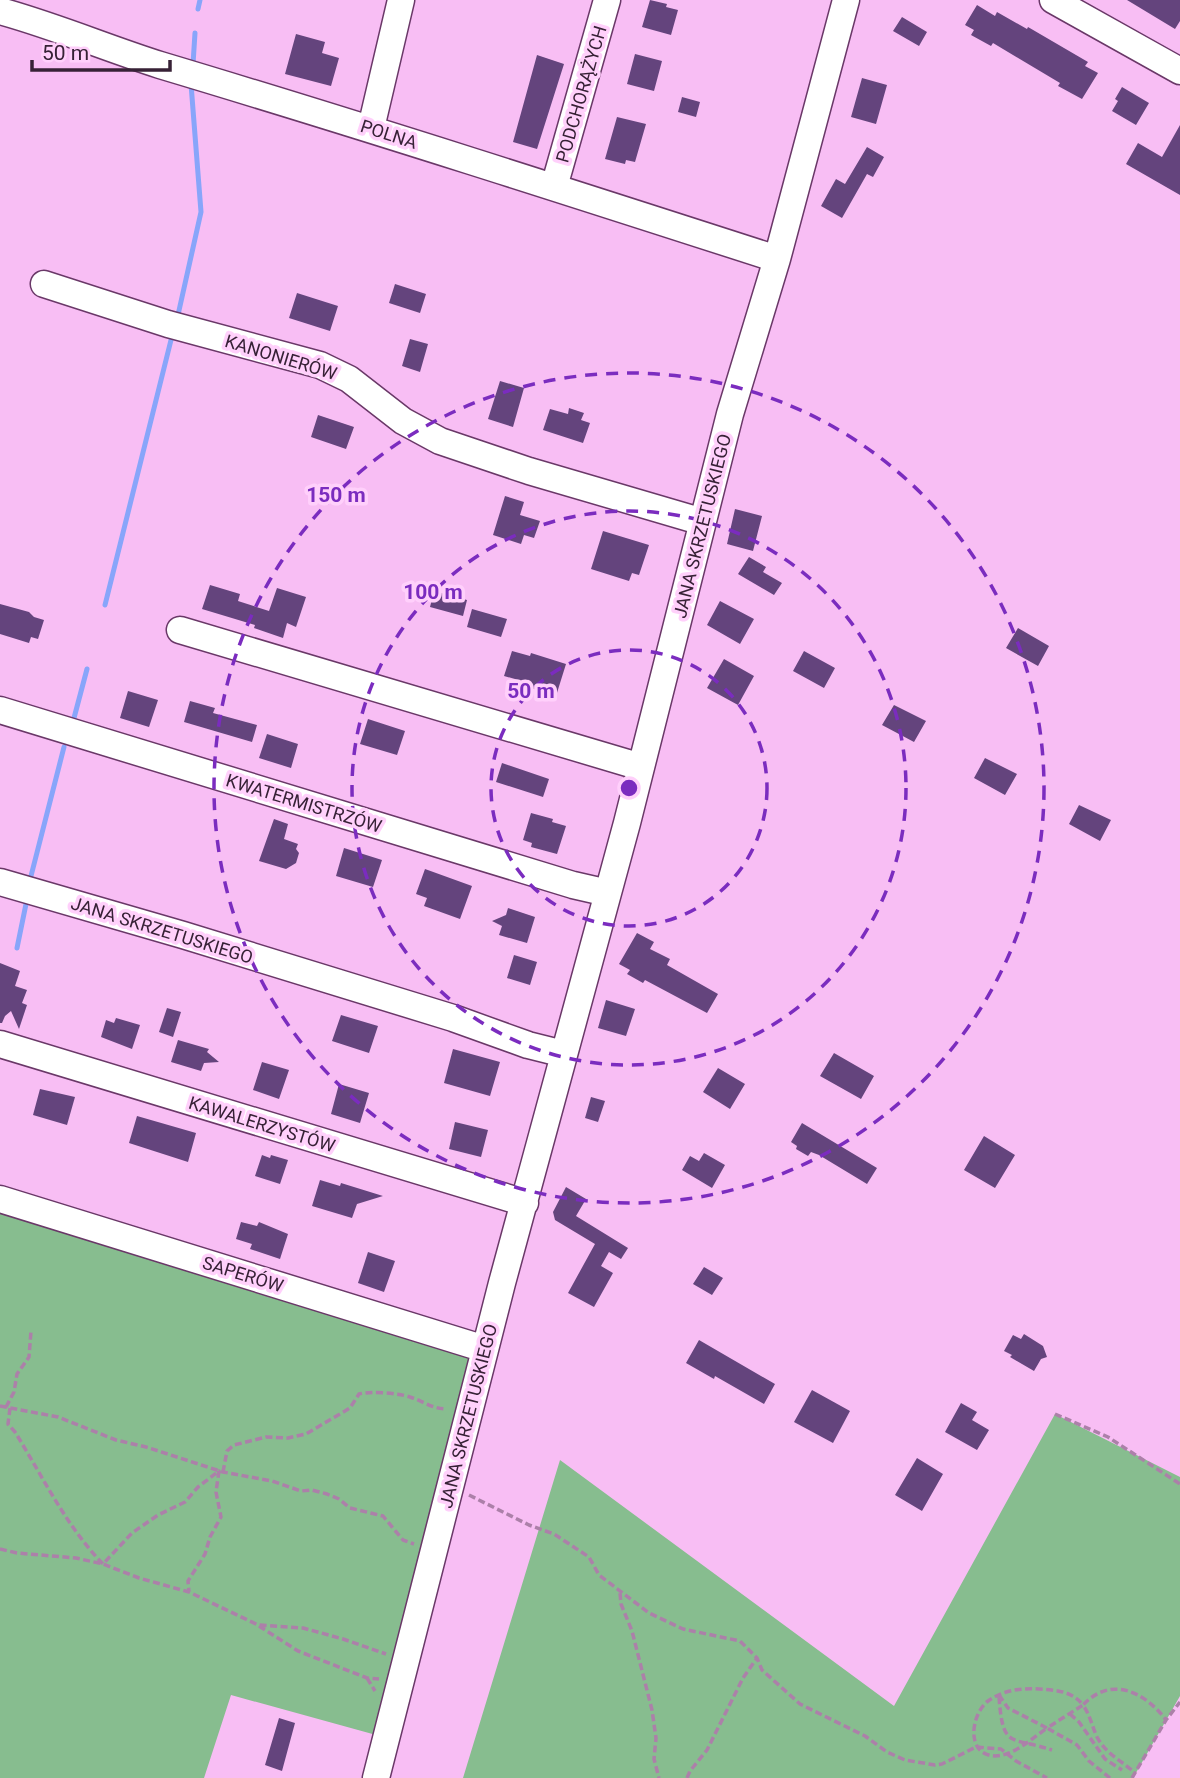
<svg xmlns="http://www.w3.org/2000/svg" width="1180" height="1778" font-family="Roboto,sans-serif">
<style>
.green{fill:#87bd8f}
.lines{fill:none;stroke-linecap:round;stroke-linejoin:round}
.stream{stroke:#88a5fa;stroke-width:5}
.building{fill:#64447d}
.minor-casing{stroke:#6a3868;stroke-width:29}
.path{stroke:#ac80a9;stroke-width:3.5;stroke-dasharray:7 3.5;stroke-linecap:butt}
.minor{stroke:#fff;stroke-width:26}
.ring{fill:none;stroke:#7b2cbf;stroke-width:3.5;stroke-dasharray:12 9}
.labels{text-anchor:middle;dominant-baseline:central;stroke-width:7;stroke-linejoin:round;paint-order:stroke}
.street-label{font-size:18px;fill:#372136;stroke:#ffd0fb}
.centre{fill:#7b2cbf;stroke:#ffd0fb;stroke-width:3.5}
.ring-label{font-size:21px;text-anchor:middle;font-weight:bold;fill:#7b2cbf;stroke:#ffd0fb;stroke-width:7;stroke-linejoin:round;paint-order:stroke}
</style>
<rect width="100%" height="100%" fill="#f8bef4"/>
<path class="green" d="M0 1199 485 1349 387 1738 231 1695 204 1778H0Z
M1055 1414 1180 1477V1696L1133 1778H463L560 1460 894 1706Z"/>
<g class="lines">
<path class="stream" d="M198 9 200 0
M193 64 195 33
M178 315 201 212 191 84
M105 605 172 336
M74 718 87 669
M31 876 64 747
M17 948 26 904"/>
</g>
<path class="building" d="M650 0 667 4 666 7 678 10 671 35 642 27Z
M1127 0H1180V21L1175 29Z
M977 5 995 16 997 12 1027 29 1028 27 1088 62 1085 66 1098 73 1082 99 1058 86 1060 83 993 43 991 46 971 35 974 30 965 25Z
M902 17 927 32 919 46 893 31Z
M296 34 325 42 322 53 339 58 331 86 285 74Z
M635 54 662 61 654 91 627 84Z
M537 55 564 64 537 149 513 142Z
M862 78 887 85 876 124 851 117Z
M1122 87 1149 103 1136 125 1112 111 1118 101 1115 99Z
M682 97 700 102 696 117 678 112Z
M617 117 646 124 635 162 626 160 625 164 605 159Z
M1180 125V195L1126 164 1138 143 1162 157Z
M867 147 884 157 873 177 867 174 842 218 821 206 836 179 845 184Z
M395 284 426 294 420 313 389 303Z
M297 293 338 306 330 331 289 318Z
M410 339 428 344 420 372 402 366Z
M500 381 524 388 513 427 488 419Z
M569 408 584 413 581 420 590 423 583 443 543 430 550 409 568 414Z
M318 415 354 427 346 449 311 437Z
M505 496 524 502 520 515 540 521 534 538 524 535 521 544 493 535Z
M735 509 762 516 753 551 727 544Z
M603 531 649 545 639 575 632 573 629 581 591 569Z
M749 557 766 567 763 572 782 583 774 595 738 574Z
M210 585 240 594 238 601 269 611 277 588 306 597 296 627 287 623 283 638 254 628 255 625 202 609Z
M434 591 467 600 463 616 430 607Z
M720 601 754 619 740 644 707 625Z
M0 604 29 612 34 617 44 620 38 639 31 637 29 643 0 634Z
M472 609 507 619 501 637 467 627Z
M1018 628 1049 646 1038 666 1006 648Z
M512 651 530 656 531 653 566 664 556 696 521 685 522 681 504 676Z
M804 651 835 668 824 688 793 671Z
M724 659 754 676 738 705 707 688Z
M128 691 158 700 149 727 120 718Z
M190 701 215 708 213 713 257 725 252 742 184 722Z
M894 705 926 721 914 742 882 725Z
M368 719 405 731 397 755 360 744Z
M267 734 298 744 291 768 259 758Z
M985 758 1017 774 1005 795 974 778Z
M502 763 549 779 543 797 496 782Z
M1079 805 1111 820 1100 841 1069 824Z
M531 813 553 819 552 822 566 826 557 854 531 847 532 843 523 840Z
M274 819 288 824 284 839 298 844 296 849 299 853 296 863 286 869 259 861Z
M344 848 382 860 373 887 336 876Z
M425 869 472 886 460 919 424 906 427 898 416 894Z
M508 908 535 917 527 943 499 935 502 926 492 921 506 915Z
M637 933 654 942 650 949 670 959 667 965 718 994 707 1013 645 980 643 983 627 974 630 970 619 964Z
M514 955 537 962 530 985 507 978Z
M0 963 20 971 15 986 27 990 22 1003 27 1005 19 1029 11 1011 5 1016 2 1023H0Z
M606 1000 635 1009 626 1036 598 1028Z
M167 1008 181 1012 173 1037 159 1032Z
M341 1015 378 1026 369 1053 332 1041Z
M116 1018 140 1025 132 1049 101 1037 106 1020 114 1023Z
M178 1040 209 1049 207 1052 219 1062 204 1063 201 1071 171 1062Z
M453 1049 500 1062 490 1096 444 1083Z
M834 1053 874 1076 861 1099 820 1076Z
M262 1062 289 1070 279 1099 253 1090Z
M718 1068 745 1084 730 1109 703 1092Z
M339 1084 369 1093 360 1123 331 1114Z
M40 1089 75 1097 67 1125 33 1115Z
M591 1097 605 1101 598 1122 585 1118Z
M137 1116 196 1133 188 1162 129 1143Z
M455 1122 488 1130 481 1157 449 1149Z
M802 1123 877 1168 867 1184 819 1155 811 1152 808 1156 796 1149 797 1146 791 1142Z
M984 1136 1015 1155 995 1188 964 1170Z
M704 1153 725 1165 712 1188 682 1170 690 1156 699 1161Z
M262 1155 270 1158 271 1155 288 1160 280 1184 255 1176Z
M320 1180 340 1186 341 1183 383 1196 357 1204 352 1218 312 1206Z
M566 1187 586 1199 576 1216 628 1248 621 1259 609 1252 601 1266 613 1273 594 1307 568 1293 595 1244 555 1220 553 1212Z
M241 1222 257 1226 259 1222 288 1234 280 1259 250 1249 252 1244 236 1239Z
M368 1252 395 1261 384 1292 358 1283Z
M704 1267 723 1278 712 1295 693 1284Z
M1024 1334 1043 1346 1047 1357 1041 1359 1034 1371 1010 1357 1012 1355 1004 1351 1013 1335 1021 1339Z
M699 1340 775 1384 764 1404 715 1376 714 1379 686 1363Z
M812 1390 850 1411 833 1443 794 1422Z
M961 1403 977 1412 972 1420 989 1430 977 1450 945 1432Z
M917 1458 943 1474 922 1511 895 1495Z
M279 1718 295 1723 282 1771 265 1765Z"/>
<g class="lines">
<defs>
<path id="minor" d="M1053 0 1180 71
M0 11C55 26 106 48 160 65 367 127 572 193 777 259
M371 128 401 0
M554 187 607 0
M44 284 168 324 320 365 349 379 403 421 440 441 529 471 703 522
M180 630 641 767
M0 710 573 885 608 893
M0 882 183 935 453 1018 528 1045 564 1054
M0 1044 525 1203
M0 1199 485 1349
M376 1778 502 1283 627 823 730 414 777 259 846 0"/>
</defs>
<use href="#minor" class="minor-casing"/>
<path class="path" d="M0 1406 58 1417 116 1440 146 1447 223 1472 272 1481 301 1491 312 1490 327 1494 339 1499 350 1508 383 1516 403 1540 414 1544
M6 1407 14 1392 17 1374 29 1357 31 1331
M10 1408 8 1424 15 1432C43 1477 66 1526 103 1564L132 1533 158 1515 185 1502 198 1487 219 1471 216 1492 221 1517 210 1537 205 1554 188 1581 189 1592
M1055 1414 1108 1437 1180 1484
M223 1472 227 1451 234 1445 266 1437 288 1438 306 1434 350 1408 359 1394C370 1391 399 1393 410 1397 423 1401 432 1409 447 1409
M469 1495 529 1525 554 1534 589 1557 599 1575 649 1613 683 1629 740 1641 757 1658 762 1670 800 1704 865 1736 887 1752 905 1760 935 1765 942 1764 976 1747 1001 1749 1016 1761 1047 1778
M0 1549 17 1553 76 1558 103 1564 139 1578 189 1592 258 1625 303 1628 343 1639 386 1654
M620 1593 621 1604 632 1631 652 1710 656 1738 654 1759 659 1778
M259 1626 298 1651 367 1678 379 1679
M367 1678 375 1691
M999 1695 1008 1708 1047 1728 1083 1705C1090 1715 1092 1726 1097 1737 1106 1754 1122 1761 1135 1773
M999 1697C1003 1750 1010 1736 1052 1750
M1070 1714 1079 1722 1105 1759 1122 1770
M687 1778 690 1771 707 1750 743 1678 757 1658
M1110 1778 1089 1761 1077 1745 1047 1728C1033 1738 1013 1756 995 1756 965 1755 971 1714 988 1701 1003 1690 1021 1688 1039 1689 1056 1690 1072 1691 1083 1705 1111 1675 1145 1692 1166 1720
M1132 1778 1166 1720 1180 1702"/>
<use href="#minor" class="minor"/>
</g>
<g class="ring">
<circle cx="629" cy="788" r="138"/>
<circle cx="629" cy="788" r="277"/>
<circle cx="629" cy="788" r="415"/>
</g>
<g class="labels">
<g class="street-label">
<text transform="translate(581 94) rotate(-74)">PODCHORĄŻYCH</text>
<text transform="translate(389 134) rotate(18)">POLNA</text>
<text transform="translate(281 357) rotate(17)">KANONIERÓW</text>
<text transform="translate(702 526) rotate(-76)">JANA SKRZETUSKIEGO</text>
<text transform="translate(304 803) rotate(17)">KWATERMISTRZÓW</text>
<text transform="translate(162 930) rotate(17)">JANA SKRZETUSKIEGO</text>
<text transform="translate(262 1124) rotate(17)">KAWALERZYSTÓW</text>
<text transform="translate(243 1274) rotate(17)">SAPERÓW</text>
<text transform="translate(468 1416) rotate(-76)">JANA SKRZETUSKIEGO</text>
</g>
</g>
<circle cx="629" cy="788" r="10" class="centre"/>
<g class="ring-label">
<text x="336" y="502">150 m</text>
<text x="433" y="599">100 m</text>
<text x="531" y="698">50 m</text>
</g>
<path d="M32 60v10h138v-10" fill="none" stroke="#372136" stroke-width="3.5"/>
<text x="42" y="60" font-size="21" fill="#372136" stroke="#ffd0fb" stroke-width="5" paint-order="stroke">50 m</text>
</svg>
